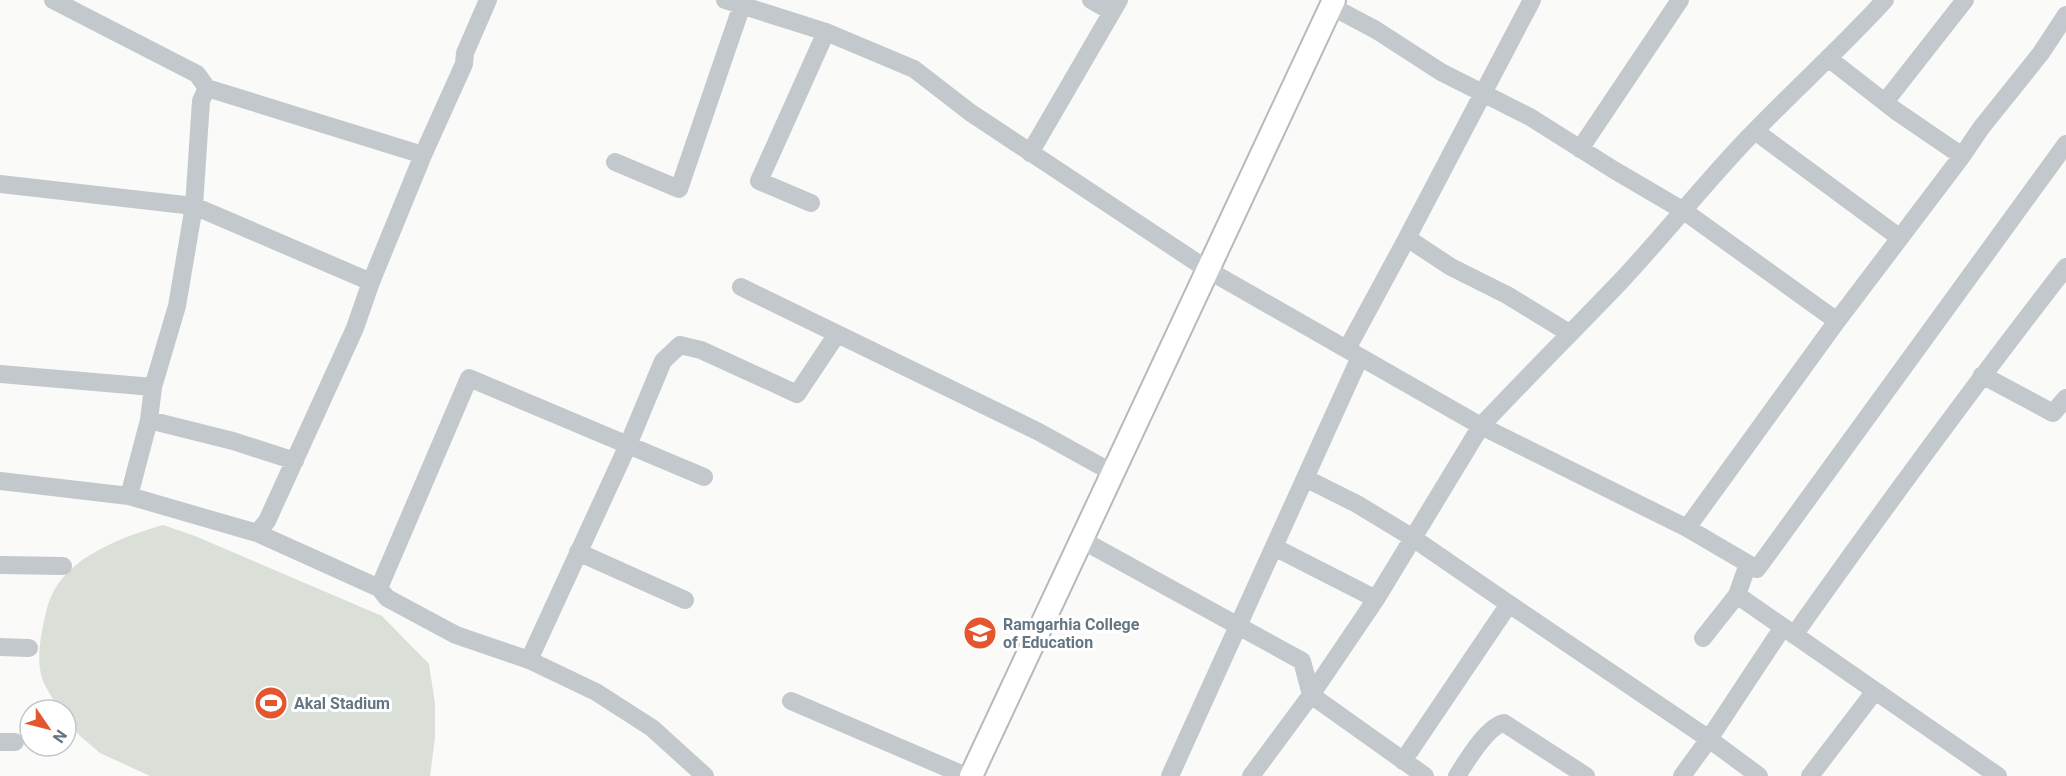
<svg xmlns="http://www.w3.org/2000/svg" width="2066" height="776" font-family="Roboto,sans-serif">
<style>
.green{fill:#dadfd7}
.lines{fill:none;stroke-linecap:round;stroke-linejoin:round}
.major-casing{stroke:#b5babe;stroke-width:26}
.minor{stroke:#c3c8cc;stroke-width:18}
.major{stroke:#fff;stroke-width:22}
.labels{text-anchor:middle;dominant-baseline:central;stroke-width:6;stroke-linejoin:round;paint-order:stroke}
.poi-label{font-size:16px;font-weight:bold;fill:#657683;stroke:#fff;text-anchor:start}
</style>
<rect width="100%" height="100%" fill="#fafaf8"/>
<path class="green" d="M163 525 195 536 382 616 429 664 435 704V737L430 776H150L100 753 80 736 66 718V710L59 709C54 700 47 690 43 681 36 662 40 640 44 621 46 614 47 606 50 599 67 556 123 537 163 525Z"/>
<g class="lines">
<defs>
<path id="major" d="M971 776 1334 0"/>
</defs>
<use href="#major" class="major-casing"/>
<path class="minor" d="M53 0 197 74 207 88 423 155
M725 0 826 32 914 69 971 113 1208 270 1481 426 1376 599 1311 695 1425 776
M1091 0 1112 12
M1885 0C1841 48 1792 92 1747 139 1703 185 1664 235 1620 282 1574 330 1527 377 1481 426L1687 528 1757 569 2066 144
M1331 6 1376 30 1441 72 1530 117 1614 170 1684 211 1837 321 1687 528
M1828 58 1896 111 1962 156 1981 128 2041 53 2066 15
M1885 102 1965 0
M1755 131 1900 238
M1580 149 1680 0
M1030 153 1119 0
M615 162 679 189 742 5
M0 184 194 206 371 282
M811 203 759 181 826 32
M1407 238 1532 0
M741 287 1039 432 1113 473
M1837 321 1962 156
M1347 349 1407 238 1451 267 1507 295 1569 333
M0 374 153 387
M1982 375 2053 413 2066 398
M149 420 233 441 295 461
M1305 478 1357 504 1413 538 1509 604 1709 739 1759 776
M0 481 129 496 257 533 379 588 387 598 456 635 529 660 596 692 652 728 705 776
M129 496 149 420 153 387 177 306 194 206 201 101 207 88
M257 533 267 521 355 328 371 282 423 155 464 64 465 53 488 0
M1082 540 1302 661 1311 695 1251 776
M1274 547 1376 599
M578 552 685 600
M0 565 63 566
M379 588 469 378 704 477
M1783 627 1998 776
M1794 635C1882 511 1972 388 2066 267
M1703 638 1737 595 1748 564
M0 647 29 648
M529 660 628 445 663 361 680 345 701 350 797 394 837 334
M791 701 966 776
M0 742H15
M1403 761 1509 604
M1170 776 1360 357
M1457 776C1466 762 1487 726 1504 723L1586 776
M1682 776 1709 739 1783 627 1737 595
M1810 776 1875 691"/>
<use href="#major" class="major"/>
</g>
<defs>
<symbol id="university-disc" viewBox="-11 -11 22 22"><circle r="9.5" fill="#e4572e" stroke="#fff"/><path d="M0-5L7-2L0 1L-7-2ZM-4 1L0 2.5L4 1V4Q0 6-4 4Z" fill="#fff"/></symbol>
<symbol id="stadium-disc" viewBox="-11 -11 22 22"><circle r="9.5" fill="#e4572e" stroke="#fff"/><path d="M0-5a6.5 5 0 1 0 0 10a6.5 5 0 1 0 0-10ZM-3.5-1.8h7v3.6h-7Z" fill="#fff"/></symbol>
</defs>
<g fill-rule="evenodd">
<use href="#university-disc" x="961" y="614" width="38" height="38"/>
<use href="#stadium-disc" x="252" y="684" width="38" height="38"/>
</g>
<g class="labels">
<g class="poi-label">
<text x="1003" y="624">Ramgarhia College<tspan x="1003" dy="18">of Education</tspan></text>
<text x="294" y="703">Akal Stadium</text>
</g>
</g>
<g transform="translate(48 728) rotate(125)"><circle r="28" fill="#ffffff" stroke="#c1c8cd" stroke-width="1.5"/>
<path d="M0-4.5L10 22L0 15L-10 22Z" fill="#e4572e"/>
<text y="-9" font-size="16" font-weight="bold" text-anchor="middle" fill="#657683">N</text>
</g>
</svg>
